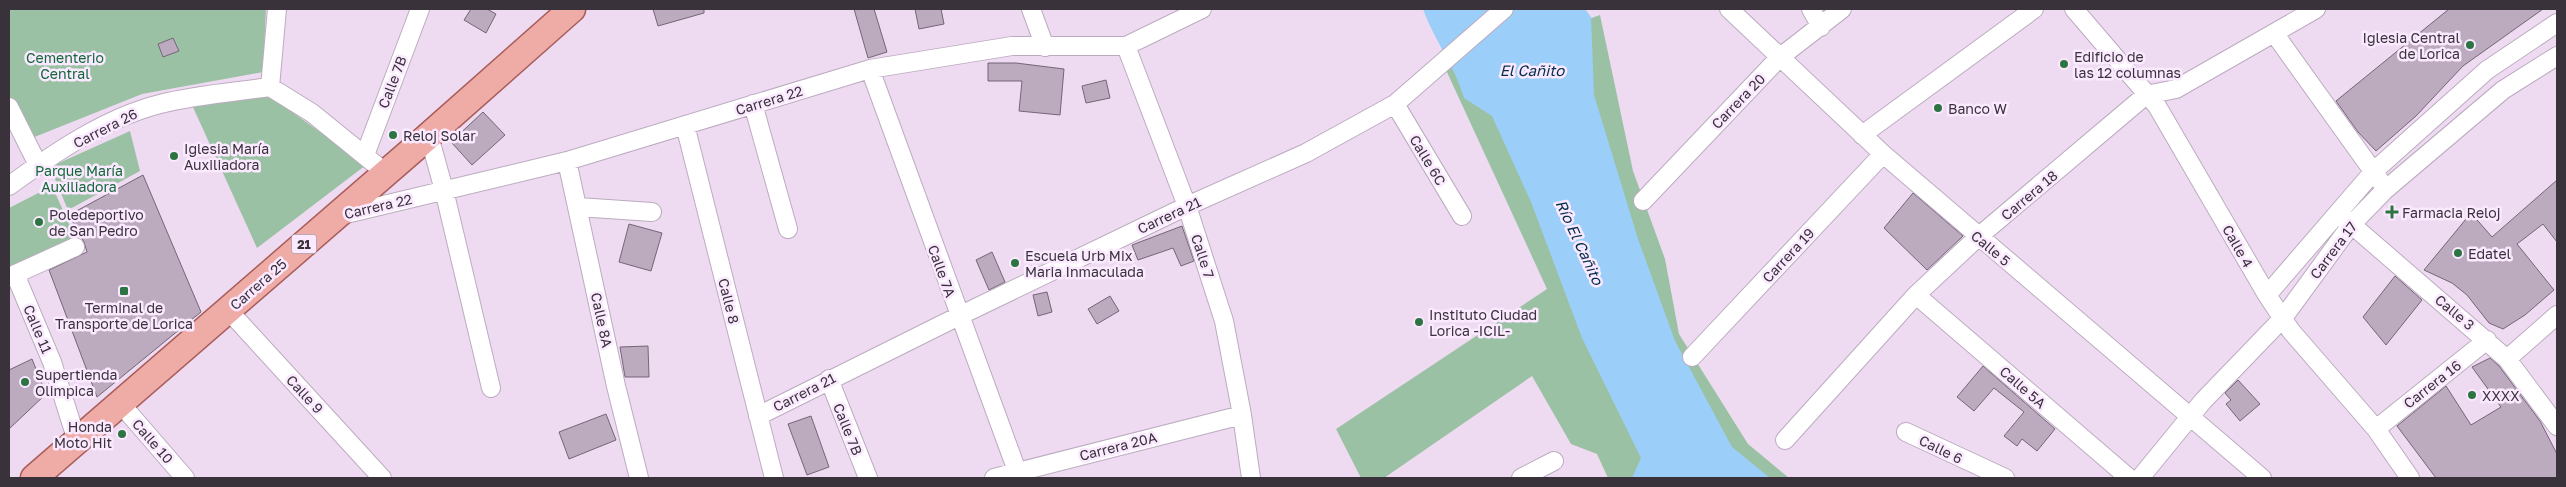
<svg xmlns="http://www.w3.org/2000/svg" width="2566" height="487" font-family="'Golos Text',sans-serif">
<style>
.green{fill:#9ac1a4}
.water{fill:#9bcff9}
.building{fill:#bcaabf;stroke:#756578}
.lines{fill:none;stroke-linecap:round;stroke-linejoin:round}
.minor-casing{stroke:#bcabc0;stroke-width:20}
.primary-casing{stroke:#a85d5a;stroke-width:29}
.minor{stroke:#fff;stroke-width:18}
.primary{stroke:#efaca7;stroke-width:26}
.poi-dot{fill:#2c7441;stroke:#fbe9ff;stroke-width:2}
.labels{text-anchor:middle;dominant-baseline:central;stroke-width:5;stroke-linejoin:round;paint-order:stroke}
.shield{fill:#fbe9ff;stroke:#736975;stroke-width:1}
.shield-label{font-size:12px;font-weight:bold;fill:#39323a}
.poi-label{font-size:14px;fill:#39323a;stroke:#fbe9ff;text-anchor:start}
.park-label{font-size:14px;fill:#126838;stroke:#fbe9ff}
.street-label{font-size:14px;fill:#39323a;stroke:#fbe9ff}
.water-label{font-size:15px;font-style:italic;fill:#042f4a;stroke:#fbe9ff}
</style>
<rect width="100%" height="100%" fill="#eedbf1"/>
<path class="green" d="M9 9H266L263 72 142 94 27 140 9 102Z
M1600 15 1633 171 1665 259 1679 334 1748 444 1789 478H1608L1597 454 1571 444 1532 376 1384 478H1361L1336 429 1547 289 1446 70Z
M267 94 366 165 257 248 192 105Z
M130 131 140 171 68 210 50 167Z
M52 186 75 237 9 271V208Z"/>
<path class="water" d="M1423 9H1585L1591 17 1594 95 1638 239 1675 341 1732 447 1770 478H1632L1641 458 1582 338 1531 202 1492 116 1464 98C1455 66 1434 40 1423 9Z"/>
<path class="building" d="M471 9H487L496 14 486 33 464 20Z
M653 9H704V13L658 26Z
M854 9H874L887 52 868 58Z
M915 9H941L944 24 919 29Z
M2449 9H2543L2463 66 2416 116 2376 151 2358 132 2336 101Z
M173 38 179 51 163 57 158 44Z
M988 63H1016L1064 69 1060 115 1019 111 1022 81H988Z
M1106 80 1110 98 1086 103 1082 86Z
M483 112 505 135 472 165 451 142Z
M143 175 201 312 97 397 49 270 87 252 84 242 69 215Z
M2557 180V242L2543 224 2517 244 2554 290 2525 315 2503 329 2489 323 2467 295 2452 283 2424 270 2471 213 2492 237Z
M1913 193 1963 236 1927 270 1884 228Z
M629 224 662 233 651 271 619 262Z
M1182 226 1194 261 1181 266 1173 248 1138 260 1132 245Z
M992 252 1005 282 989 290 976 260Z
M2395 276 2422 300 2386 345 2363 317Z
M1047 292 1052 312 1038 316 1033 295Z
M1110 296 1119 311 1097 324 1088 309Z
M648 346 649 377H625L620 347Z
M2490 358 2499 366 2540 421 2557 454V478H2436L2397 426 2446 386 2471 425 2501 407 2472 367Z
M32 359 46 394 9 429V370Z
M1983 366 2055 429 2037 451 2022 439 2017 446 2004 436 2024 412 1994 388 1974 411 1957 397Z
M2238 380 2260 404 2240 421 2226 404 2231 400 2225 393Z
M606 414 616 440 569 459 559 432Z
M811 416 829 467 807 475 788 424Z"/>
<g class="lines">
<defs>
<path id="minor" d="M1031 9 1045 47
M1729 9 1883 154 2262 478
M1811 9 1821 27
M2074 9 2157 106 2267 295 2291 331 2376 429 2410 478
M2274 33 2380 181
M1126 46 1187 206 1224 321 1242 415 1251 478
M870 69 1017 471
M270 87 277 9
M753 104 788 229
M1395 104 1462 216
M9 107 38 165
M685 125 774 478
M1862 135 2034 9
M429 136 444 190 491 388
M365 155 420 9
M567 161 616 386 639 478
M9 186C54 153 105 118 160 104 195 95 234 92 270 87L312 113 386 173
M1643 201 1779 58 1842 9
M578 207 652 212
M342 215 567 161 870 69 1012 46H1126L1202 9
M2344 218 2507 359 2557 426
M15 274 52 362 77 441
M9 277 75 247
M1916 295 2129 478
M2267 295 2374 171 2487 70 2557 23
M228 310 382 478
M1692 357 1883 154
M2507 359 2557 315
M829 379 868 478
M121 404 185 478
M758 416 959 316 1187 206 1306 153 1395 104 1504 9
M2376 429 2487 340
M1906 432 2005 478
M1785 440 1916 295 1978 237 2146 95 2176 89 2316 9
M994 478 1242 415
M1521 478 1554 461
M2140 478 2203 401 2283 318 2351 225 2385 190 2503 90 2557 56"/>
<path id="primary" d="M34 478 416 147 572 9"/>
</defs>
<use href="#minor" class="minor-casing"/>
<use href="#primary" class="primary-casing"/>
<use href="#minor" class="minor"/>
<use href="#primary" class="primary"/>
</g>
<g class="poi-dot">
<circle cx="2470" cy="45" r="5"/>
<circle cx="2064" cy="64" r="5"/>
<circle cx="1938" cy="108" r="5"/>
<circle cx="393" cy="135" r="5"/>
<circle cx="174" cy="156" r="5"/>
<path d="M2389.5 204.5h5v5h5v5h-5v5h-5v-5h-5v-5h5z"/>
<circle cx="39" cy="222" r="5"/>
<circle cx="2458" cy="253" r="5"/>
<circle cx="1015" cy="263" r="5"/>
<rect x="119" y="286" width="10" height="10" rx="2.5"/>
<circle cx="1419" cy="322" r="5"/>
<circle cx="25" cy="382" r="5"/>
<circle cx="2472" cy="395" r="5"/>
<circle cx="122" cy="434" r="5"/>
</g>
<g class="labels">
<rect class="shield" x="291.5" y="234.5" width="25" height="19" rx="4"/>
<g class="shield-label">
<text x="304" y="244">21</text>
</g>
<g class="poi-label">
<text x="2460" y="37" text-anchor="end">Iglesia Central<tspan x="2460" dy="16">de Lorica</tspan></text>
<text x="2074" y="56">Edificio de<tspan x="2074" dy="16">las 12 columnas</tspan></text>
<text x="1948" y="108">Banco W</text>
<text x="403" y="135">Reloj Solar</text>
<text x="184" y="148">Iglesia María<tspan x="184" dy="16">Auxiliadora</tspan></text>
<text x="2402" y="212">Farmacia Reloj</text>
<text x="49" y="214">Poledeportivo<tspan x="49" dy="16">de San Pedro</tspan></text>
<text x="2468" y="253">Edatel</text>
<text x="1025" y="255">Escuela Urb Mix<tspan x="1025" dy="16">Maria Inmaculada</tspan></text>
<text x="124" y="307" text-anchor="middle">Terminal de<tspan x="124" dy="16">Transporte de Lorica</tspan></text>
<text x="1429" y="314">Instituto Ciudad<tspan x="1429" dy="16">Lorica -ICIL-</tspan></text>
<text x="35" y="374">Supertienda<tspan x="35" dy="16">Olimpica</tspan></text>
<text x="2482" y="395">XXXX</text>
<text x="112" y="426" text-anchor="end">Honda<tspan x="112" dy="16">Moto Hit</tspan></text>
</g>
<g class="park-label">
<text x="65" y="57">Cementerio<tspan x="65" dy="16">Central</tspan></text>
<text x="79" y="170">Parque María<tspan x="79" dy="16">Auxiliadora</tspan></text>
</g>
<g class="street-label">
<text transform="translate(392 82) rotate(-69)">Calle 7B</text>
<text transform="translate(769 100) rotate(-17)">Carrera 22</text>
<text transform="translate(1738 101) rotate(-46)">Carrera 20</text>
<text transform="translate(105 128) rotate(-27)">Carrera 26</text>
<text transform="translate(1428 160) rotate(59)">Calle 6C</text>
<text transform="translate(2029 195) rotate(-40)">Carrera 18</text>
<text transform="translate(378 206) rotate(-13)">Carrera 22</text>
<text transform="translate(1169 215) rotate(-25)">Carrera 21</text>
<text transform="translate(2238 246) rotate(60)">Calle 4</text>
<text transform="translate(1991 248) rotate(40)">Calle 5</text>
<text transform="translate(2333 250) rotate(-53)">Carrera 17</text>
<text transform="translate(1788 255) rotate(-47)">Carrera 19</text>
<text transform="translate(1203 256) rotate(72)">Calle 7</text>
<text transform="translate(942 271) rotate(70)">Calle 7A</text>
<text transform="translate(258 284) rotate(-41)">Carrera 25</text>
<text transform="translate(729 301) rotate(76)">Calle 8</text>
<text transform="translate(2455 312) rotate(40)">Calle 3</text>
<text transform="translate(602 320) rotate(78)">Calle 8A</text>
<text transform="translate(38 329) rotate(67)">Calle 11</text>
<text transform="translate(2432 384) rotate(-38)">Carrera 16</text>
<text transform="translate(2023 387) rotate(41)">Calle 5A</text>
<text transform="translate(804 392) rotate(-27)">Carrera 21</text>
<text transform="translate(305 394) rotate(47)">Calle 9</text>
<text transform="translate(848 429) rotate(68)">Calle 7B</text>
<text transform="translate(153 441) rotate(49)">Calle 10</text>
<text transform="translate(1118 446) rotate(-14)">Carrera 20A</text>
<text transform="translate(1941 449) rotate(26)">Calle 6</text>
</g>
<g class="water-label">
<text x="1532" y="70">El Cañito</text>
<text transform="translate(1580 242) rotate(65)">Río El Cañito</text>
</g>
</g>
<rect width="2566" height="487" fill="none" stroke="#39323a" stroke-width="20"/>
</svg>
